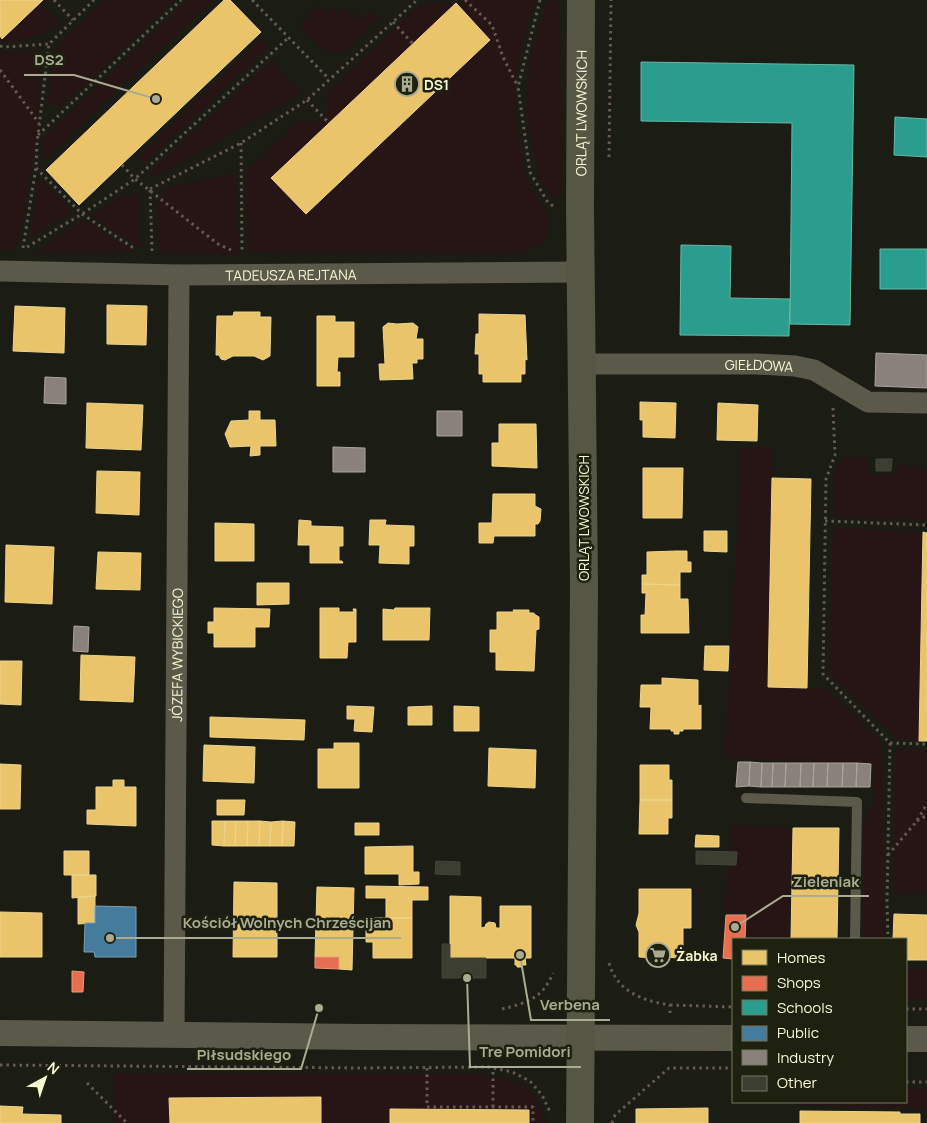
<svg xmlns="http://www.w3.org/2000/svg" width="927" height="1123" font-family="Manrope,sans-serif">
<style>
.green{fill:#271516}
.homes{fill:#e9c46a;stroke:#edd48a}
.shops{fill:#e76f51;stroke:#ec9878}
.schools{fill:#2a9d8f;stroke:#68b9a4}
.public{fill:#457b9d;stroke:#7aa1ae}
.industry{fill:#8a817c;stroke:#aba596}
.building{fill:#3d3e32;stroke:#434537}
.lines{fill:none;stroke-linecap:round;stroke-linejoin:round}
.path{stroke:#665a50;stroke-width:3;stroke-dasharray:2.5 4;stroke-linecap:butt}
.service{stroke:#5b5a4a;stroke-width:10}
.minor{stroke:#5b5a4a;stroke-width:21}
.tertiary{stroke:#5b5a4a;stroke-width:26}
.secondary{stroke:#565644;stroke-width:28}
.labels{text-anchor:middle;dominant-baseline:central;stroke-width:5;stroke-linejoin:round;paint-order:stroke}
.poi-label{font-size:14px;font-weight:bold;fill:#f7f9d4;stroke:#1e2010;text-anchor:start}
.street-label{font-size:14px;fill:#f7f9d4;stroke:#1e2010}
.leader{fill:none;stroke:#aaac91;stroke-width:2}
.callout-dot{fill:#aaac91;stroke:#1e2010;stroke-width:2}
.callout-label{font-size:15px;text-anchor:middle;font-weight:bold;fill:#aaac91;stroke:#1e2010;stroke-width:5;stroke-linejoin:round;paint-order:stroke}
</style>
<rect width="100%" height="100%" fill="#1b1c14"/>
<path class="green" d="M105 0H175L61 107 48 103 52 58 59 43Z
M188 0H213L41 163 43 138Z
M467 0H535C518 57 508 93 522 153 524 162 525 173 529 182 535 198 553 212 549 231 546 245 533 248 521 253L248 252 246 172 301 119 315 123 328 111 327 93 419 5 456 2 464 4Z
M548 0H556L559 6 560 17 562 195 553 199 539 178 526 111 530 59Z
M41 2 62 24C45 32 19 46 0 41V36L3 39Z
M319 5 326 13 333 8 339 14 345 9 352 18 358 12 364 19 372 11 379 17 342 54 323 50 300 25Z
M261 38 269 47 145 164 138 156Z
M0 50 4 52 40 51 37 143 18 245 12 250H0Z
M272 60 302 93 156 177 151 171Z
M231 174 237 179 239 255 159 252 157 204 165 188Z
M39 177 73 212 30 238Z
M140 193V248L89 216 124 195Z
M84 220 135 251 33 253Z
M742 447H774L768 687 826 688 882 742 884 939H864V822L873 805V764L734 759 725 758Z
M843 457H867L868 474 897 476V464L927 470V520L834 516 833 477Z
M833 527 923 533 919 741 896 738 829 673Z
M895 749 927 750V892L893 893Z
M732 825 792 828 789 939H748V913L725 912Z
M906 969H927V1000H906Z
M114 1073 480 1074 526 1085 538 1100 547 1123H113Z
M906 1088 927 1089V1109L795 1105V1102H906Z"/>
<path class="homes" d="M0 0H43L2 39 0 36Z
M224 0H230L261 32 79 205 46 170Z
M456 3 490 40 306 214 271 178Z
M107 305 147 306 146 345 107 344Z
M15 306 65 308 64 353 13 351Z
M234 312H260V317H271L270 356 263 360 254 356H233L225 360 221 359 219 355H216L217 316H233Z
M479 314 525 315 527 360 525 359V374H521V382H483V374H479V354H475L476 334H479Z
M317 316H335V322H354V357H338L337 372H340V386H317Z
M388 323 397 324 413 323 418 327 416 339H423V359H417V363H412L413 379 380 380 379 364H385L383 327Z
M640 402 676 403 675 438 643 437V420H640Z
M87 403 143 405 141 450 86 448Z
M718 403 758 405 757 441 717 440Z
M249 411H260V420H275L276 446H260V455L250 456 251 446 230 447 225 434 231 421 249 420Z
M499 424H536L537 468 492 466V443H499Z
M643 468H683L682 518H643Z
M97 471 140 472 139 515 96 513Z
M772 478 811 479 807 688 768 687Z
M493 494H535V506L541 509 540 521 538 524H535V536H494L493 543H479V523H492Z
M299 520 311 521V526L343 527V546H339V561H342L343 563H310V545H298Z
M370 520H386L385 525 414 526V546H409V564L379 563 380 545H369Z
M215 523 254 524V561H215Z
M704 531H727V552L704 551Z
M923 532 927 533V741H919Z
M6 545 54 547 52 604 5 602Z
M676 551H687V562H691V572H680V585L642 584V575H647V552Z
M98 552 141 553 140 590 96 589Z
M257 583H289V604L257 605Z
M642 584 680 585V599H688L689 633H641V615H645L646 593H642Z
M214 608 270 609 269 627H255V647H214V633H208V622H214Z
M320 608H339V612H354L353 609H356V642H348L347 658H320Z
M395 608H430L429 640H383V609L394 610Z
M513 610H529V613H534V614L539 617V629L536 630 534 671 496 670V652H490V630H497V612H514Z
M705 646H729L728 671 704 670Z
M81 655 135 657 133 702 80 700Z
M0 661H22L21 705 0 704Z
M662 678 698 680V706L701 705V729H683V731H679V734H674V731H671V729H650L651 707H640L641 685H662Z
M347 706 374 707 372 732 354 731 355 719H347Z
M432 706V725H408V707Z
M454 706 479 707V731H454Z
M210 717 305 720 304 740 210 737Z
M334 743H359V788H318V749H334Z
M204 745 255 747 254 783 203 781Z
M489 748 536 750 535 788 488 786Z
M0 764 21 765 20 809H0Z
M640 765H669V780H672V800H640Z
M113 780H124V787H136V826L87 824V810H96V787H113Z
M217 800H245L244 815H217Z
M640 800H672V818H668V834H639Z
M212 821H225L224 846 212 845Z
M225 821H236L235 846H224Z
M236 821H248L247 846H235Z
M248 821H260L259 846H247Z
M260 821 271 822 270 846H259Z
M283 821 295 822 294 846H282Z
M283 821 282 846H270L271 822Z
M355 823H379V835H355Z
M793 828H839L837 939H791Z
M696 835 719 836V847H695Z
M413 846V872H419V884L399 885V874H365V847Z
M64 851H89V875H64Z
M72 875H96V896L72 898Z
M234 882 277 883V957H233Z
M366 886 428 887V900H412V918H386V898H366Z
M317 887 354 888 352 970 339 969V957H315Z
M639 889H691V928H683V957L678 956V958L655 956V958L639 957V932L636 925 639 913Z
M95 896V923L78 924V897Z
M450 896 481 897V928L485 927 486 924 489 922 495 923 496 928H500V906H531V958H525L526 965H522V967H517V965H515V958H450Z
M0 912 42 913V957H0Z
M894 914 927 915V960H906V939H893Z
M373 918H412V958H373V942H366V928H373Z
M321 1097V1123H170L169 1098Z
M0 1106 23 1107 22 1114 61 1115V1123H0Z
M708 1108V1123H636V1109Z
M390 1109 529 1110V1123H390Z
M800 1111 900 1112V1114H920V1123H800Z"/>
<path class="shops" d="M726 915H746L745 939H733V959L723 958Z
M315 957H339V969L315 968Z
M72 971 84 972 83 992H72Z"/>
<path class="schools" d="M641 62 854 65 850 325 790 324 792 123 641 121Z
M895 117 927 119V157L894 155Z
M681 245 731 246 730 298 790 299 789 336 680 335Z
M880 249H927V289H880Z"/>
<path class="public" d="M95 906 136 907V957H95L94 952H84L85 923H95Z"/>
<path class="industry" d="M876 353 927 355V388L875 386Z
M45 377 66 378V404L44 403Z
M437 411H462V436H437Z
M333 447 365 448V472H333Z
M74 626 89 627 88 652 73 651Z
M738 762H750L749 786 736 787Z
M750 762 762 763 761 787 749 786Z
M762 763H773L772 787H761Z
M773 763H786L785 787H772Z
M786 763H801L800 787H785Z
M801 763H814L813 787H800Z
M814 763H828L827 787H813Z
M828 763H843L842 787H827Z
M843 763H857L856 787H842Z
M857 763 871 764 870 787H856Z"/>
<path class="building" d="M876 459H892L891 471H876Z
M696 851 737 852 736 865 696 864Z
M436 861 460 862V875L435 874Z
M442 944H450V958H486V978H442Z"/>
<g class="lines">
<path class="path" d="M54 0 73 20
M254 0 253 1 329 79
M465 0 492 25 503 57 518 87
M540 0 518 87 530 172 547 201 553 206
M393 22 413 44
M0 46 4 47 49 44
M0 70 39 123
M307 100 329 123
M38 135 181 0
M241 143 242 251
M609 157 611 0
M122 165 135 179 218 244 231 250
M36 168 82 214 135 249
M150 189 241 143 307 100 417 0
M150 190 152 251
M27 247 82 214 135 179 288 38
M23 248 36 167 37 143 49 44 94 0
M833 408 835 455 826 479 823 674 890 743 887 901 888 939
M825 521 927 525
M890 743 927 744
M917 821 927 815
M888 855 916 822 927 804
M609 963C617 992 644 1001 670 1005V1013
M670 1005 733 1007
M502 1009C527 1003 543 998 553 973
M906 1009H927
M0 1065 360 1068 489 1067 512 1072 530 1081 542 1095 551 1114
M427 1068V1107H533V1123
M906 1082H927
M87 1083 127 1123
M493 1107V1068
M612 1123 615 1115 669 1068H733"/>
<path class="service" d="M746 798 857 802 855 939"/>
<g class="minor">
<path id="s1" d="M0 271 179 275 582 272"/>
<path id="s2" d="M583 364H757L795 366 814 370 868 402 927 403"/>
<path id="s3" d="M174 1035 179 275"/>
</g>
<path class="tertiary" d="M0 1033 361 1037 733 1038
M906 1039H927"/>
<path class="secondary" id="s4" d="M580 1123 584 586 580 208 581 0"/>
</g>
<defs>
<symbol id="building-ring" viewBox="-11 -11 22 22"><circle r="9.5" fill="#1e2010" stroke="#aaac91" stroke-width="1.5"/><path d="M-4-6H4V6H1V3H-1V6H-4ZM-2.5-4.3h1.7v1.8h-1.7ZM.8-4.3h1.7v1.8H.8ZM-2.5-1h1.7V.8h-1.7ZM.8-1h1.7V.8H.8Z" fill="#aaac91"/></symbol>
<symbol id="supermarket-ring" viewBox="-11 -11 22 22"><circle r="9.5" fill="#1e2010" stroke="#aaac91" stroke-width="1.5"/><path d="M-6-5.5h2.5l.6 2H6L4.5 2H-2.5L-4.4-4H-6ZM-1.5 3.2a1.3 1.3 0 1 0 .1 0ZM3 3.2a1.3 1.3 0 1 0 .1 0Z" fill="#aaac91"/></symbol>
</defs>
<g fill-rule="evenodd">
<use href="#building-ring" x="393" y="70" width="28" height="28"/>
<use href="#supermarket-ring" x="644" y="941" width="28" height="28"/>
</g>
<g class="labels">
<g class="poi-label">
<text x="424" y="84">DS1</text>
<text x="676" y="955">Żabka</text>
</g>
<g class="street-label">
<text stroke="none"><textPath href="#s4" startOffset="1010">ORLĄT LWOWSKICH</textPath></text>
<text stroke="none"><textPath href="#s1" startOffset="291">TADEUSZA REJTANA</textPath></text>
<text stroke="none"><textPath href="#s2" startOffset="176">GIEŁDOWA</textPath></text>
<text transform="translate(583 518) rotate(-90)">ORLĄT LWOWSKICH</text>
<text stroke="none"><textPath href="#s3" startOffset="380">JÓZEFA WYBICKIEGO</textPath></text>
</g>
</g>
<path class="leader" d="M156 99L74 75H24M735 927L783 896H869M110 938L173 938H401M520 955L531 1020H610M467 978L470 1067H581M319 1008L301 1069H187"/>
<g class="callout-dot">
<circle cx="156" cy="99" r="5"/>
<circle cx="735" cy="927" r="5"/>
<circle cx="110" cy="938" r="5"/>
<circle cx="520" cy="955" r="5"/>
<circle cx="467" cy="978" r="5"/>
<circle cx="319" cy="1008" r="5"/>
</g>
<g class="callout-label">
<text x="49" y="65">DS2</text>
<text x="826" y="887">Zieleniak</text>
<text x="287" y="928">Kościół Wolnych Chrześcijan</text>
<text x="570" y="1010">Verbena</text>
<text x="525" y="1057">Tre Pomidori</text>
<text x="244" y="1060">Piłsudskiego</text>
</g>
<rect x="732" y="938" width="175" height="165" fill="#1e2010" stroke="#75775e"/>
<rect x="742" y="950" width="25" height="15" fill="#e9c46a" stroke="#75775e"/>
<text x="777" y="963" font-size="15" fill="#f7f9d4">Homes</text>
<rect x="742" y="976" width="25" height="15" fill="#e76f51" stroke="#75775e"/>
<text x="777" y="988" font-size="15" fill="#f7f9d4">Shops</text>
<rect x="742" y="1000" width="25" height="15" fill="#2a9d8f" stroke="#75775e"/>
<text x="777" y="1013" font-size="15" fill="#f7f9d4">Schools</text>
<rect x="742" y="1026" width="25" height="15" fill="#457b9d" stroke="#75775e"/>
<text x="777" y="1038" font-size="15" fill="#f7f9d4">Public</text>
<rect x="742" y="1050" width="25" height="15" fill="#8a817c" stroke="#75775e"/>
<text x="777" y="1063" font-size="15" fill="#f7f9d4">Industry</text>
<rect x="742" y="1076" width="25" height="15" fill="#3d3e32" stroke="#75775e"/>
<text x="777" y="1088" font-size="15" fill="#f7f9d4">Other</text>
<g transform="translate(45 1078) rotate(40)" stroke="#1e2010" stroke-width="4" paint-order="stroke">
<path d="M0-4L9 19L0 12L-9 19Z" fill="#f7f9d4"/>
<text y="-8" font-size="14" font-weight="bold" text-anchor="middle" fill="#f7f9d4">N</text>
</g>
</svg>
